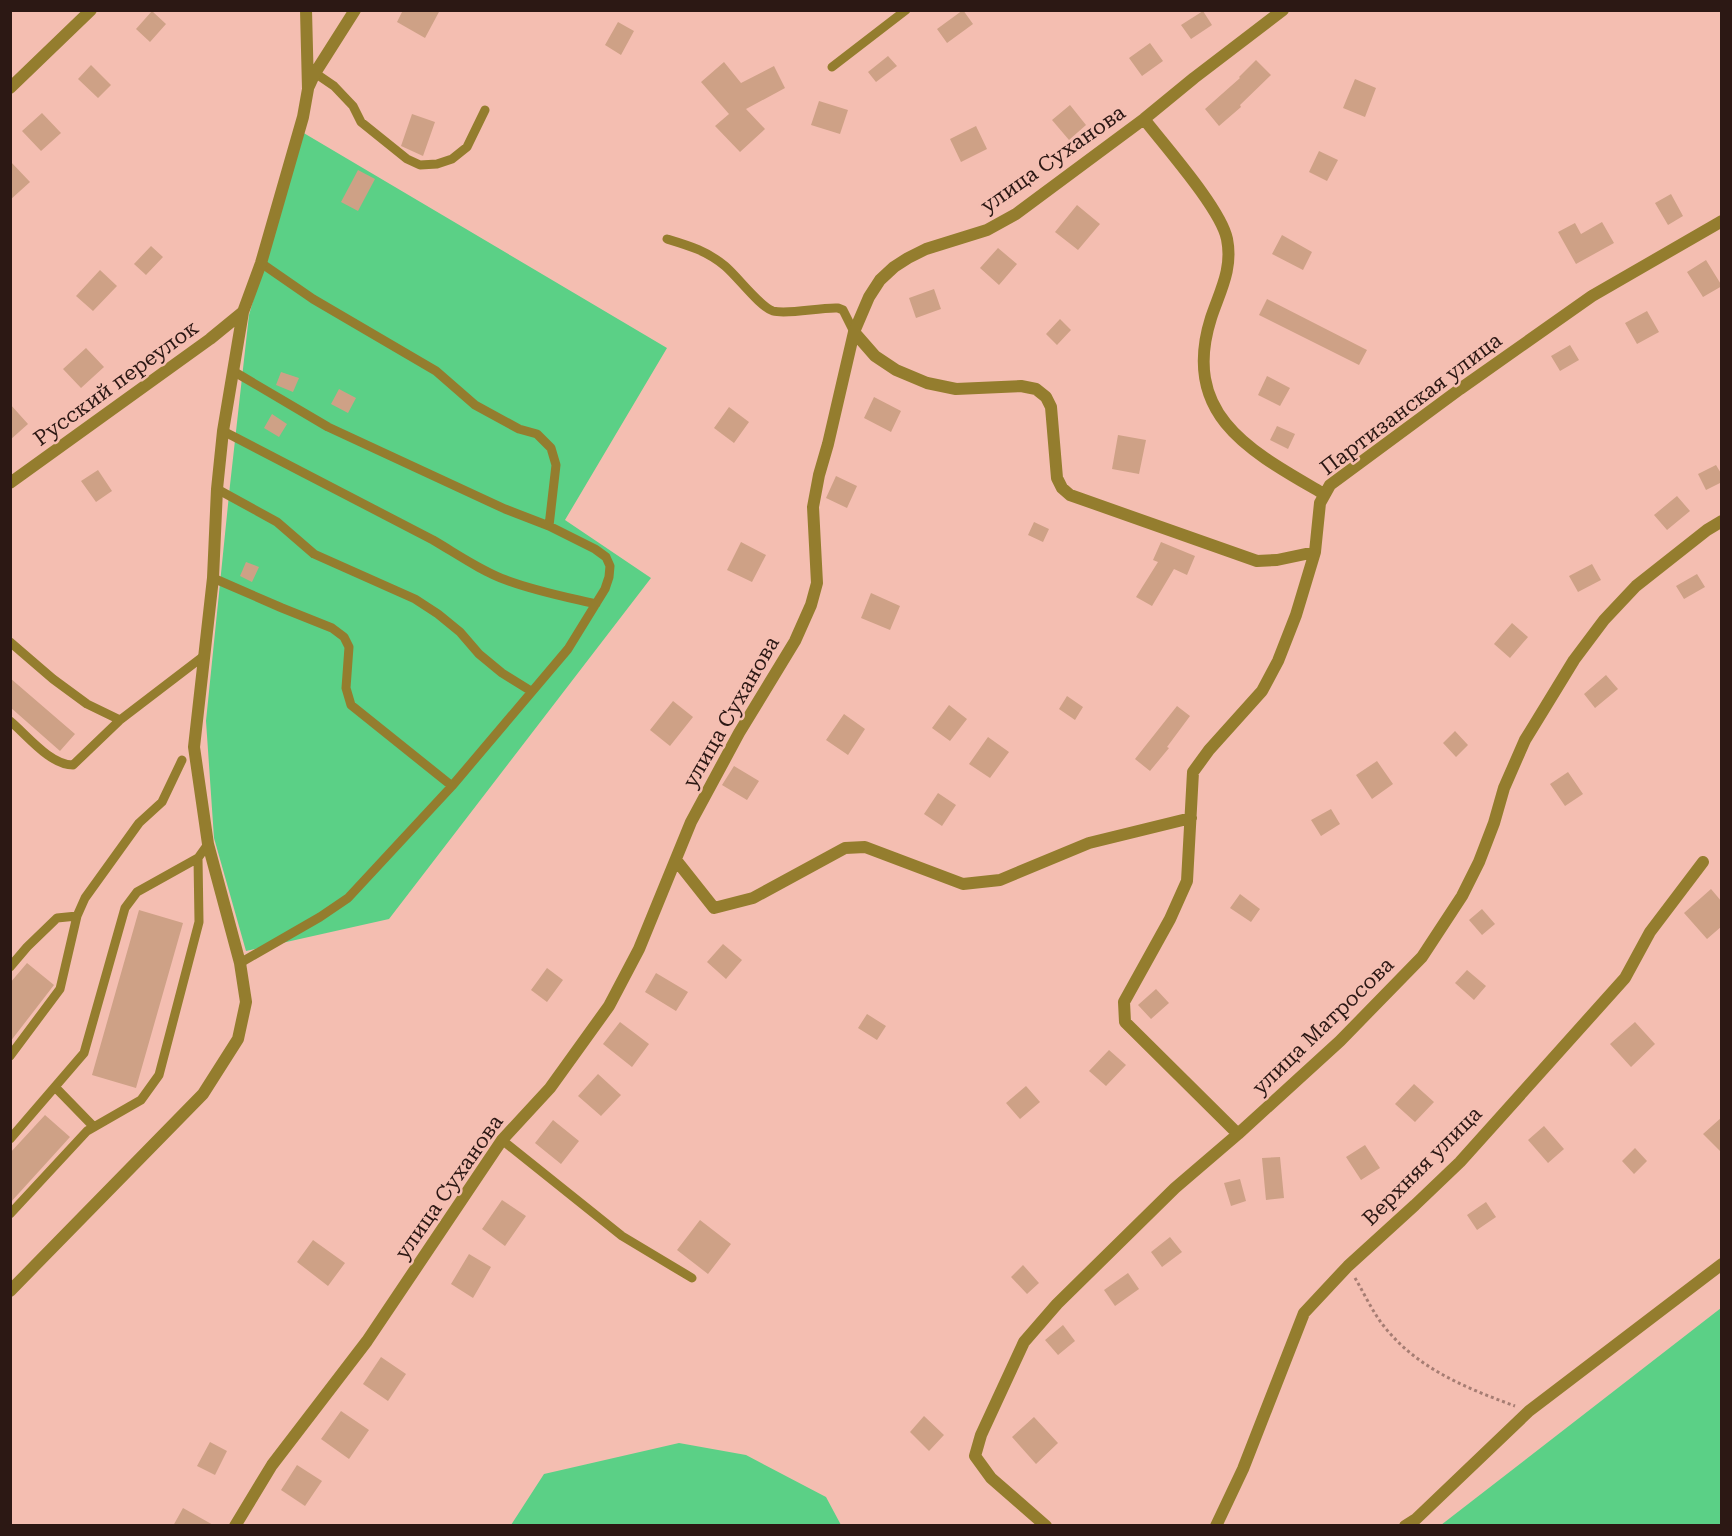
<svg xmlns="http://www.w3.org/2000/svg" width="1732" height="1536" font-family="'Roboto Serif',serif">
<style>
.green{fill:#5bd086}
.building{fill:#cea186}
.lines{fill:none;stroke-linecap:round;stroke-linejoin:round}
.path{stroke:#a67d73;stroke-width:3;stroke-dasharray:3 3;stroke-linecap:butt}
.lane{stroke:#947d2e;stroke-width:9}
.street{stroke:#947d2e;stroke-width:12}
.labels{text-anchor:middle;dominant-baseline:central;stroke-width:5;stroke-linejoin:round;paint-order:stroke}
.street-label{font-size:21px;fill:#2c1814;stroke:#f4beb1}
</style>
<rect width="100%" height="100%" fill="#f4beb1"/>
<path class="green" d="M302 132 667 348 565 520 651 578 389 919 246 951 214 838 206 721 230 485 249 315Z
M1721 1308V1525H1441Z
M679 1443 746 1455 826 1497 841 1525H511L544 1474Z"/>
<path class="building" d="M403 10H440L425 38 397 22Z
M963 10 973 24 947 43 937 29Z
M152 11 166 24 150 42 136 29Z
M1203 11 1212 25 1191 39 1181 25Z
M618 22 634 31 621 55 605 45Z
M1150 43 1163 61 1142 76 1129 58Z
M888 56 897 66 876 82 868 72Z
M1256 60 1271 75 1240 105 1241 107 1219 126 1205 109 1240 78 1239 77Z
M724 62 741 83 774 66 785 88 746 109 765 129 740 152 715 126 729 114 701 82Z
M91 65 111 85 98 98 78 79Z
M1355 79 1376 88 1365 117 1343 108Z
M819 101 848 110 840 134 811 125Z
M1070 105 1086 125 1069 140 1052 120Z
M42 113 61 133 41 151 22 131Z
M412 114 435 122 423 156 401 146Z
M976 126 987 149 961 162 950 139Z
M1319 151 1338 160 1327 181 1309 172Z
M10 161 30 182 10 200Z
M358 170 375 179 358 211 341 202Z
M1671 194 1683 216 1668 225 1655 203Z
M1077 205 1100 224 1078 250 1055 232Z
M1602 222 1614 243 1576 264 1558 232 1575 223 1581 234Z
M1282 235 1312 252 1303 270 1272 254Z
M151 246 163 257 146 275 134 264Z
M998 248 1017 264 999 285 980 268Z
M1706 260 1722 286 1703 297 1687 272Z
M100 270 117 286 93 311 76 296Z
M934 289 941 309 916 318 909 298Z
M1267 299 1367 350 1359 365 1259 315Z
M1647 311 1659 332 1637 344 1625 323Z
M1060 319 1071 330 1057 345 1046 334Z
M1570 345 1579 360 1560 371 1551 356Z
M86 348 104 367 81 388 63 369Z
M281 372 299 378 293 392 276 385Z
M1267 376 1290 388 1280 406 1258 395Z
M339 389 356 398 348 413 331 404Z
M874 397 901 411 891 432 864 418Z
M10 404 28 424 10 440Z
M729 407 749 422 734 443 714 428Z
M272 414 287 424 279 437 264 428Z
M1277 426 1295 434 1288 449 1270 440Z
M1118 435 1146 440 1139 474 1112 469Z
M1716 465 1722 475V482L1706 490 1698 474Z
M98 470 112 491 96 502 81 481Z
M836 476 857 486 847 508 826 498Z
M1677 496 1690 511 1667 530 1654 515Z
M1034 522 1049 529 1043 542 1028 535Z
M741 542 766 555 752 582 727 570Z
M1161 542 1195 556 1187 575 1174 569 1152 606 1136 597 1158 562 1153 560Z
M246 562 259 567 252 582 240 576Z
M1592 564 1601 580 1578 592 1569 576Z
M1697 574 1705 587 1684 599 1676 586Z
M871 593 900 606 890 630 861 618Z
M1512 623 1528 637 1510 658 1494 644Z
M1606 675 1618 689 1595 708 1584 694Z
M10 678 75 734 60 751 10 707Z
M1067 696 1083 707 1075 720 1059 709Z
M673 701 693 717 670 746 650 730Z
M949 705 967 719 950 741 932 728Z
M1177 706 1190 716 1167 747 1169 748 1150 771 1135 759Z
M844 714 865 729 848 755 826 740Z
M1455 731 1468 745 1456 757 1443 743Z
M988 737 1009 752 990 778 969 764Z
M1377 761 1393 784 1372 799 1356 775Z
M734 766 759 781 747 800 722 785Z
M1568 772 1583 794 1565 806 1550 784Z
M938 793 956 805 942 826 924 814Z
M1331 809 1340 824 1321 836 1311 820Z
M1711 889 1722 902V926L1707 939 1684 913Z
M1240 894 1260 909 1251 922 1230 908Z
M1482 909 1495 924 1482 935 1469 920Z
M139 910 183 923 136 1088 92 1075Z
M723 944 742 960 726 979 707 962Z
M27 963 54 985 10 1042V983Z
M547 968 563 980 547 1002 531 990Z
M1467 970 1486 986 1474 1000 1455 983Z
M656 973 688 992 676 1011 645 992Z
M1156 989 1169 1003 1151 1019 1138 1005Z
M867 1014 886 1026 877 1040 858 1028Z
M620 1022 649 1044 632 1067 603 1044Z
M1635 1022 1655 1044 1631 1067 1610 1044Z
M1109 1050 1126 1065 1106 1086 1089 1071Z
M598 1074 621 1095 601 1116 578 1096Z
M1414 1084 1434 1102 1415 1122 1395 1104Z
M1026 1086 1040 1102 1020 1119 1006 1103Z
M45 1115 70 1137 10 1203V1153Z
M1722 1117V1153L1703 1134Z
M553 1120 579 1141 561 1164 535 1143Z
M1544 1126 1564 1149 1548 1163 1528 1140Z
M1365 1145 1380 1168 1361 1180 1346 1157Z
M1635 1148 1647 1161 1634 1174 1622 1161Z
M1280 1157 1284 1198 1266 1200 1262 1158Z
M1240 1179 1246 1201 1231 1206 1224 1183Z
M502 1200 526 1216 505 1246 482 1229Z
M1486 1202 1496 1217 1477 1230 1467 1215Z
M700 1220 731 1244 708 1274 677 1250Z
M1170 1237 1182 1252 1162 1267 1151 1252Z
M313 1240 345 1263 328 1286 297 1262Z
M469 1254 491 1267 473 1298 451 1284Z
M1023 1265 1039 1283 1027 1294 1011 1277Z
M1128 1273 1139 1289 1115 1306 1104 1290Z
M1063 1325 1075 1341 1058 1355 1045 1340Z
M381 1357 406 1374 388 1401 363 1384Z
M341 1411 369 1430 349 1459 321 1439Z
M924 1416 944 1435 929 1451 910 1432Z
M1034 1417 1058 1443 1036 1464 1012 1437Z
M210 1442 227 1451 215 1475 197 1466Z
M297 1465 322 1481 305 1506 281 1490Z
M183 1508 215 1526H173Z"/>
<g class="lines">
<path class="path" d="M1355 1278C1364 1293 1372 1311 1383 1325 1416 1368 1466 1388 1515 1406"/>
<path class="lane" d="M832 67 906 10
M315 73 334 86 353 106 361 122 407 159 420 165 437 164 452 159 467 147 485 110
M667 239C690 246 707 251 725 266 738 277 760 307 773 311 788 315 820 307 838 308L843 310 854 332
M261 263 313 299 436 371 475 405 519 429 537 434 551 448 556 465 549 526
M233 371 328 427 505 509 549 526 595 549 606 557 610 566 609 577 605 589 568 649 452 786 348 898 320 917 240 963
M223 431 433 540C457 554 481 571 506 580 535 591 566 597 596 604
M217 489 277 522 314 554 415 599 438 614 460 632 479 654 502 673 531 691
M213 578 282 608 332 628 344 637 349 647 346 688 351 705 452 786
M10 642 53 679 87 704 120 720
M10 721C27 735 50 765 73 765L120 720 205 655
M10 967 27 947 57 918 77 916
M10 1056 60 989 77 916 85 898 139 823 162 802 182 760
M56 1088 93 1126
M10 1139 84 1053 125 908 137 892 198 858
M502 1140 622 1236 692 1278
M10 1214 87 1131 141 1100 159 1075 199 922 198 858 208 844"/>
<path class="street" d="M309 86 315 73 355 10
M10 88 91 10
M1144 119C1165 146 1221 209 1227 239 1233 269 1220 291 1211 318 1180 416 1252 452 1324 494
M854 332 875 356 896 370 927 383 956 389 1021 386 1036 389 1046 397 1051 407 1057 478 1062 488 1070 495 1257 561 1277 560 1315 552
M10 483 210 339 243 312
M676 860 714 908 753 898 845 848 865 847 963 884 1000 880 1089 843 1191 818
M1238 1134 1125 1022 1124 1002 1170 919 1187 881 1193 772 1209 750 1262 691 1278 661 1296 615 1315 552 1320 503 1330 485 1460 389 1592 296 1722 221
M10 1291 203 1094 238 1039 246 1002 240 963 208 844 194 747 213 578 217 489 223 431 243 312 261 263 303 117 308 89 306 10
M235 1526 272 1465 367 1341 502 1140 550 1088 609 1006 639 949 691 822 739 733 795 641 811 605 817 583 813 507 819 475 828 444 854 332 869 297 880 280 894 267 908 258 926 249 987 230 1016 214 1144 119 1194 78 1283 10
M1046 1526 991 1478 975 1456 981 1435 1024 1342 1057 1304 1175 1188 1238 1134 1340 1041 1422 957 1462 896 1479 862 1494 823 1504 788 1525 740 1574 660 1604 620 1636 586 1707 530 1722 521
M1216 1526 1243 1469 1304 1313 1348 1266 1415 1205 1460 1162 1625 978 1650 932 1703 862
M1405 1526 1416 1519 1529 1411 1722 1264"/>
</g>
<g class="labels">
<g class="street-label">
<text transform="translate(1053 159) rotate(-35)">улица Суханова</text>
<text transform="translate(116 383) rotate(-36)">Русский переулок</text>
<text transform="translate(1411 404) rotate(-37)">Партизанская улица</text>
<text transform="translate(731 712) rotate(-60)">улица Суханова</text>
<text transform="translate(1323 1026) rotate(-44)">улица Матросова</text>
<text transform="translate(1422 1166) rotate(-45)">Верхняя улица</text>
<text transform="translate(449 1187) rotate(-55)">улица Суханова</text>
</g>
</g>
<rect width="1732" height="1536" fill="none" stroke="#2c1814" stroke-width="24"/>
</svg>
